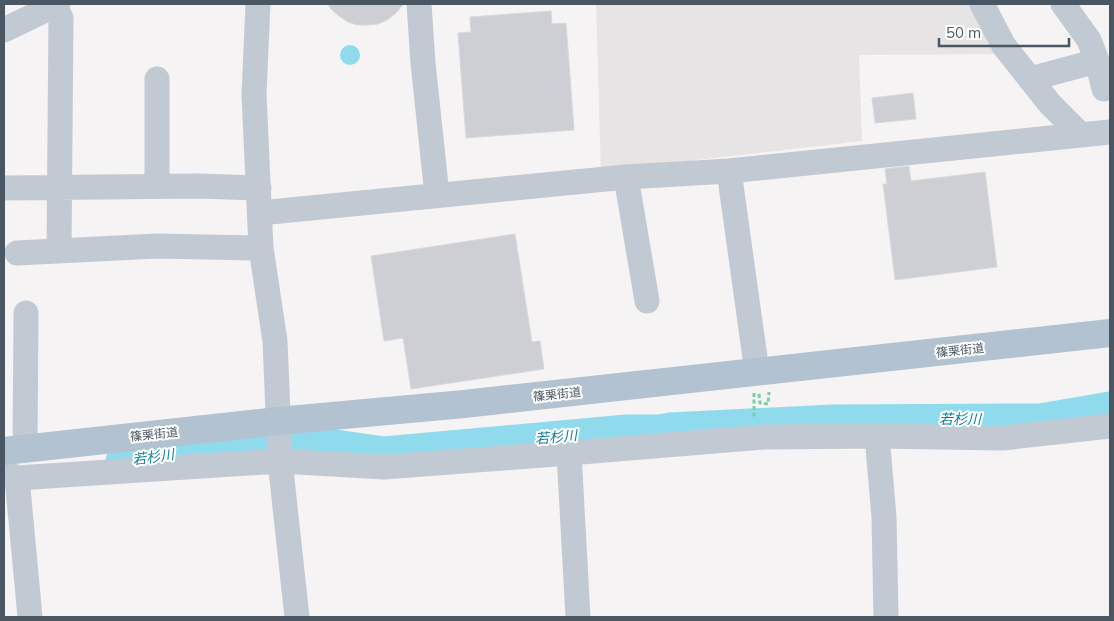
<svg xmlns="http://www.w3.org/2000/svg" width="1114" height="621" font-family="Mulish,'Noto Sans JP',sans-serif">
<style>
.education{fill:#e6e4e5}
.water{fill:#90daee}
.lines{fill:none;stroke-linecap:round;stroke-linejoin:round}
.river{stroke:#90daee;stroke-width:31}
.building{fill:#cdcfd5;stroke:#d7d9de}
.path{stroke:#7ad0a6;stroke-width:3;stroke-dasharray:4 2.5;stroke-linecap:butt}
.minor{stroke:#c1cad2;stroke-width:25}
.major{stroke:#b3c2d1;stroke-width:28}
.labels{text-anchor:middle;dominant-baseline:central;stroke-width:4;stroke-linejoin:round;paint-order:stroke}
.street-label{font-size:12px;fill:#4a5661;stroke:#fff}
.water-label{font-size:14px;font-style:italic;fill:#0c7c9b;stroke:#fff}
</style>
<rect width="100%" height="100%" fill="#f5f3f3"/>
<path class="education" d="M596 4H969L996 54 859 55 862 141 601 171Z"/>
<path class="water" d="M340 55a10 10 0 1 1 20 0a10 10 0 1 1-20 0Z"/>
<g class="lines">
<path class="river" d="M121 461 140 459 235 444 315 442 384 452 627 430H660L670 428 833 420 1040 419 1110 407"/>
</g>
<path class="building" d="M328 4H401L403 5 395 14 387 20 378 24 367 25H357L348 22 339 16 331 9Z
M551 11 552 24 566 23 574 130 466 138 458 33 471 32 470 17Z
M913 93 916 119 875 123 872 98Z
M909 166 911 181 985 172 997 267 895 280 883 184H887L885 169Z
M515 234 532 342 540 341 544 369 411 389 403 338 384 341 371 256Z"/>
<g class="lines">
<path class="path" d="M754 393V417
M759 394 760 403 768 404 769 392"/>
<path class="minor" d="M54 4 61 18 59 250
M258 4 254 94 261 248 275 341 280 461 297 617
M419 4 423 63 437 195
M982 4 1004 46 1050 104 1081 135
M4 30 58 4
M1097 61 1104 89
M1030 79 1097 61 1089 40 1063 4
M729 171 757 372
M626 177 647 301
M157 186V79
M4 188 200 186 259 188
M260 213 626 177 729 171 1110 132
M17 253 157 246 261 248
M877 436 884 517 886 617
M25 449 26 313
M569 453 578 617
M4 472 17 478 280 461 384 467 569 453 764 437 877 436 1003 438 1110 426
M17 478 30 617"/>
<path class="major" d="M4 451 278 421 464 404 1110 333"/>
</g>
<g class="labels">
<g class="street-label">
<text transform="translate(960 350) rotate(-6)">篠栗街道</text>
<text transform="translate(557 394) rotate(-6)">篠栗街道</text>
<text transform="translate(154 434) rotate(-6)">篠栗街道</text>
</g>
<g class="water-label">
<text x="960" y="419">若杉川</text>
<text transform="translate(556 437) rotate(-5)">若杉川</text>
<text transform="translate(153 457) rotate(-8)">若杉川</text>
</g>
</g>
<rect width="1114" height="621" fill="none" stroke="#4a5661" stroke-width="10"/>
<path d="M939 38v8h130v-8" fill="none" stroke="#4a5661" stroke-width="2.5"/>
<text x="946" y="38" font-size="15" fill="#4a5661" stroke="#ffffff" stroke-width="4" paint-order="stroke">50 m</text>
</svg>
